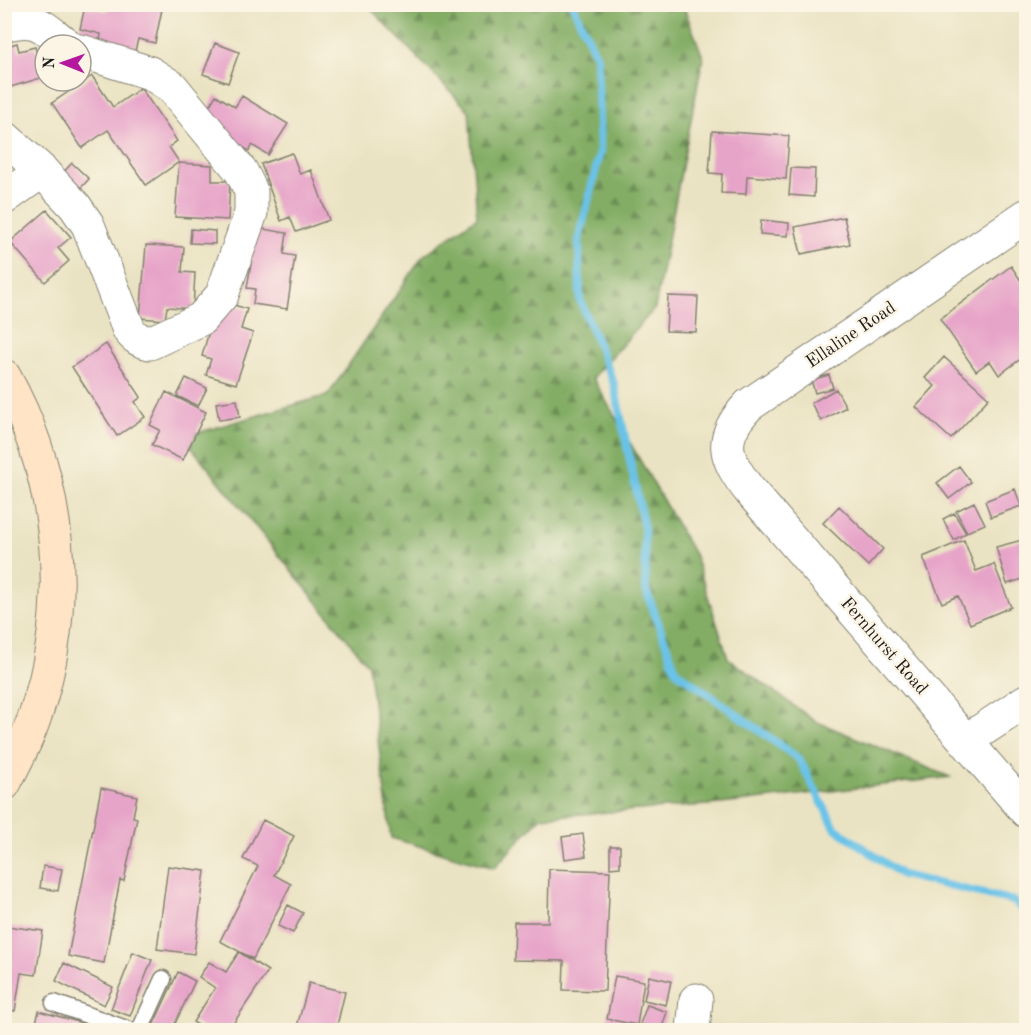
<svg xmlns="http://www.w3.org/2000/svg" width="1031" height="1035" font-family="'Old Standard TT',serif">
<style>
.forest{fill:url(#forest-firs);stroke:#506440;stroke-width:1.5}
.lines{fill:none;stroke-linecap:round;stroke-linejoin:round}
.stream{stroke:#6ac3e7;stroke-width:8}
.building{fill:#e7a4c9}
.lane-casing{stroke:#838070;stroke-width:19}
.street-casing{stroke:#838070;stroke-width:35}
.secondary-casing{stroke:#838070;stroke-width:35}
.lane{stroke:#fff;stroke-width:16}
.street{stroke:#fff;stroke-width:33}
.secondary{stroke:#ffe4c6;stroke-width:33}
.labels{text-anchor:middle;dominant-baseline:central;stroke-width:5;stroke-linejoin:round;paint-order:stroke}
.street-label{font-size:18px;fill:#1c1c1c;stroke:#fcf5e5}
</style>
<defs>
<pattern id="forest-firs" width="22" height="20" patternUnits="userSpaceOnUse" patternTransform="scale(1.5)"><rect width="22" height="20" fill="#83ad65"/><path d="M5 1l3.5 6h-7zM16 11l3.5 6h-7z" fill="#6a8c52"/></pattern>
</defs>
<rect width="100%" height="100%" fill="#fcf5e5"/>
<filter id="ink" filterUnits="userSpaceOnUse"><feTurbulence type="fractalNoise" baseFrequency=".0167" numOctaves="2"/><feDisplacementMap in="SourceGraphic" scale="12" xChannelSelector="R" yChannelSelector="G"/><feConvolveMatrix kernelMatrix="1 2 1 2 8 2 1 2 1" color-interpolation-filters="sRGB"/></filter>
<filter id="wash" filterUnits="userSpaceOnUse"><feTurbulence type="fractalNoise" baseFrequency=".008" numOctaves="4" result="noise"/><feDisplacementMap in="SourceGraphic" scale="24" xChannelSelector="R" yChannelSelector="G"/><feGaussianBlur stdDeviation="1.35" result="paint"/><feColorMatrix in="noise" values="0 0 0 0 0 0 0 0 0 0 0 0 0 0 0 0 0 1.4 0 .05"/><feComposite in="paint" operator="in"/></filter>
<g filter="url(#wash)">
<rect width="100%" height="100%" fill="#eae3c3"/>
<path class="forest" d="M367 5H683L703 57 655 308 593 378 695 556 728 658 815 721 950 777 721 804 541 817 494 868 391 838 368 665 183 437 328 395 423 256 477 217 469 111Z"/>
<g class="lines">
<path class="stream" d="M572 4 597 57 600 152 579 239 580 300 614 384 644 528 646 590 676 671 799 759 835 828 902 875 1014 901 1026 915"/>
</g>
<g id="blocks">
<path class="building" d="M108 4H141L162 9 155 43 138 39 134 55 99 47 101 34 80 29 85 6 107 11Z
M17 43 19 51 35 47 44 77 4 89V47Z
M215 43 239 52 228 83 203 74Z
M92 76 113 107 141 88 177 141 169 147 179 162 146 185 108 130 82 148 52 103Z
M216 95 235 107 242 96 288 124 268 155 252 145 249 151 200 121Z
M712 131 789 136 786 179 747 176 746 194 721 193 722 174 709 173Z
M292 153 300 174 311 170 329 220 296 232 290 217 281 221 261 164Z
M72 163 89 179 77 192 60 176Z
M179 163 212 165V181H230L228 220 175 217Z
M791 168 815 169 814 197 789 195Z
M47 210 71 237 58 248 69 261 45 282 10 242Z
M844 217 850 244 801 254 795 227Z
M761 220 789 223 788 236 760 234Z
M257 228 287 233 284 254 295 256 287 309 253 304 255 289 247 288Z
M191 229 215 231V244L190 243Z
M146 245 184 247 182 272 195 273 193 309 167 307 165 320 140 318Z
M1011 266 1026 288V355L999 375 990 361 976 371 940 319Z
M668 296 698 297 696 332 666 331Z
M218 300 247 309 241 329 253 333 236 384 206 375 211 359 202 356Z
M106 344 141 397 135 402 145 417 117 436 72 367Z
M944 357 989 398 951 439 916 407 935 386 925 378Z
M829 375 833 388 815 393 811 380Z
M186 378 207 388 198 406 177 396Z
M836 389 846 407 821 421 811 403Z
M166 392 206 412 183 460 152 445 160 430 150 425Z
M237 400 240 417 219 420 216 403Z
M959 466 971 482 949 499 937 483Z
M1015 489 1021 506 991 517 985 501Z
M974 502 985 524 967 532 956 511Z
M839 506 883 549 868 566 823 523Z
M954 513 966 533 954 540 943 519Z
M1026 539V578L1007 584 996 547Z
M964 540 976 571 994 564 1011 607 970 624 958 596 942 603 923 557Z
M101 788 137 796 133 817 137 818 124 881 120 880 104 963 68 956Z
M263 820 294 836 274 875 291 884 253 959 220 941 258 866 243 859Z
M583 834 586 856 565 859 562 837Z
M610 846H620V867L610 868Z
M43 866 62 869 58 891 40 888Z
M168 866 205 871 194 954 157 949Z
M549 869 610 871 605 991 563 990 564 961 513 960 514 922H548Z
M288 905 303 913 293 933 278 926Z
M6 926 43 931 36 975 21 973 15 1011 4 1010V938Z
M133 952 152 960 130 1016 111 1009Z
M239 952 268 971 229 1030H206L193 1022 215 988 199 977 209 962 226 972Z
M64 963 113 987 104 1005 56 981Z
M178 972 195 981 172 1030H151Z
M615 976 644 981 637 1025 607 1019Z
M649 976 671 981 666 1005 644 1000Z
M309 983 345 992 336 1030H296Z
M647 1005 667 1012 661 1030 640 1024Z
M39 1011 107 1030H34Z"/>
</g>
</g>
<g filter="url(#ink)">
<use href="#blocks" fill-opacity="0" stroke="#838070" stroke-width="1.5"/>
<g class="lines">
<defs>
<path id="lane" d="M54 1003 129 1030
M140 1030 163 979"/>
<path id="street" d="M4 25C37 15 43 27 67 45
M4 137 42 171 75 206 88 225 129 330C135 338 140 341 150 343L201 319 222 295 251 213V191L241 171 172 87 150 73 81 51
M4 198 42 171
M1026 216 749 405C717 438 724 458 750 491L1026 811
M967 740 1026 701
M693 1030 696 1000"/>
<path id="secondary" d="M4 376C61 478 73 601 36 713 28 738 16 761 4 784"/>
</defs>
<use href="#lane" class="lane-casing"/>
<use href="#street" class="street-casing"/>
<use href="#secondary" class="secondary-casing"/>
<use href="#lane" class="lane"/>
<use href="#street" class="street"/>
<use href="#secondary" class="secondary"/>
</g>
</g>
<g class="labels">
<g class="street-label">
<text transform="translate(851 335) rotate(-34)">Ellaline Road</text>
<text transform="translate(884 646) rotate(49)">Fernhurst Road</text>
</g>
</g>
<rect width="1031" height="1035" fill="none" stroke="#fcf5e5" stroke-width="24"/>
<g transform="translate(63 63) rotate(271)"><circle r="28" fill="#fcf5e5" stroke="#a29e95" stroke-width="1.5"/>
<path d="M0-4.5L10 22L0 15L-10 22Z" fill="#b5179e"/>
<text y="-9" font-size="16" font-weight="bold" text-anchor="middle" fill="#1c1c1c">N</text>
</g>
</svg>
